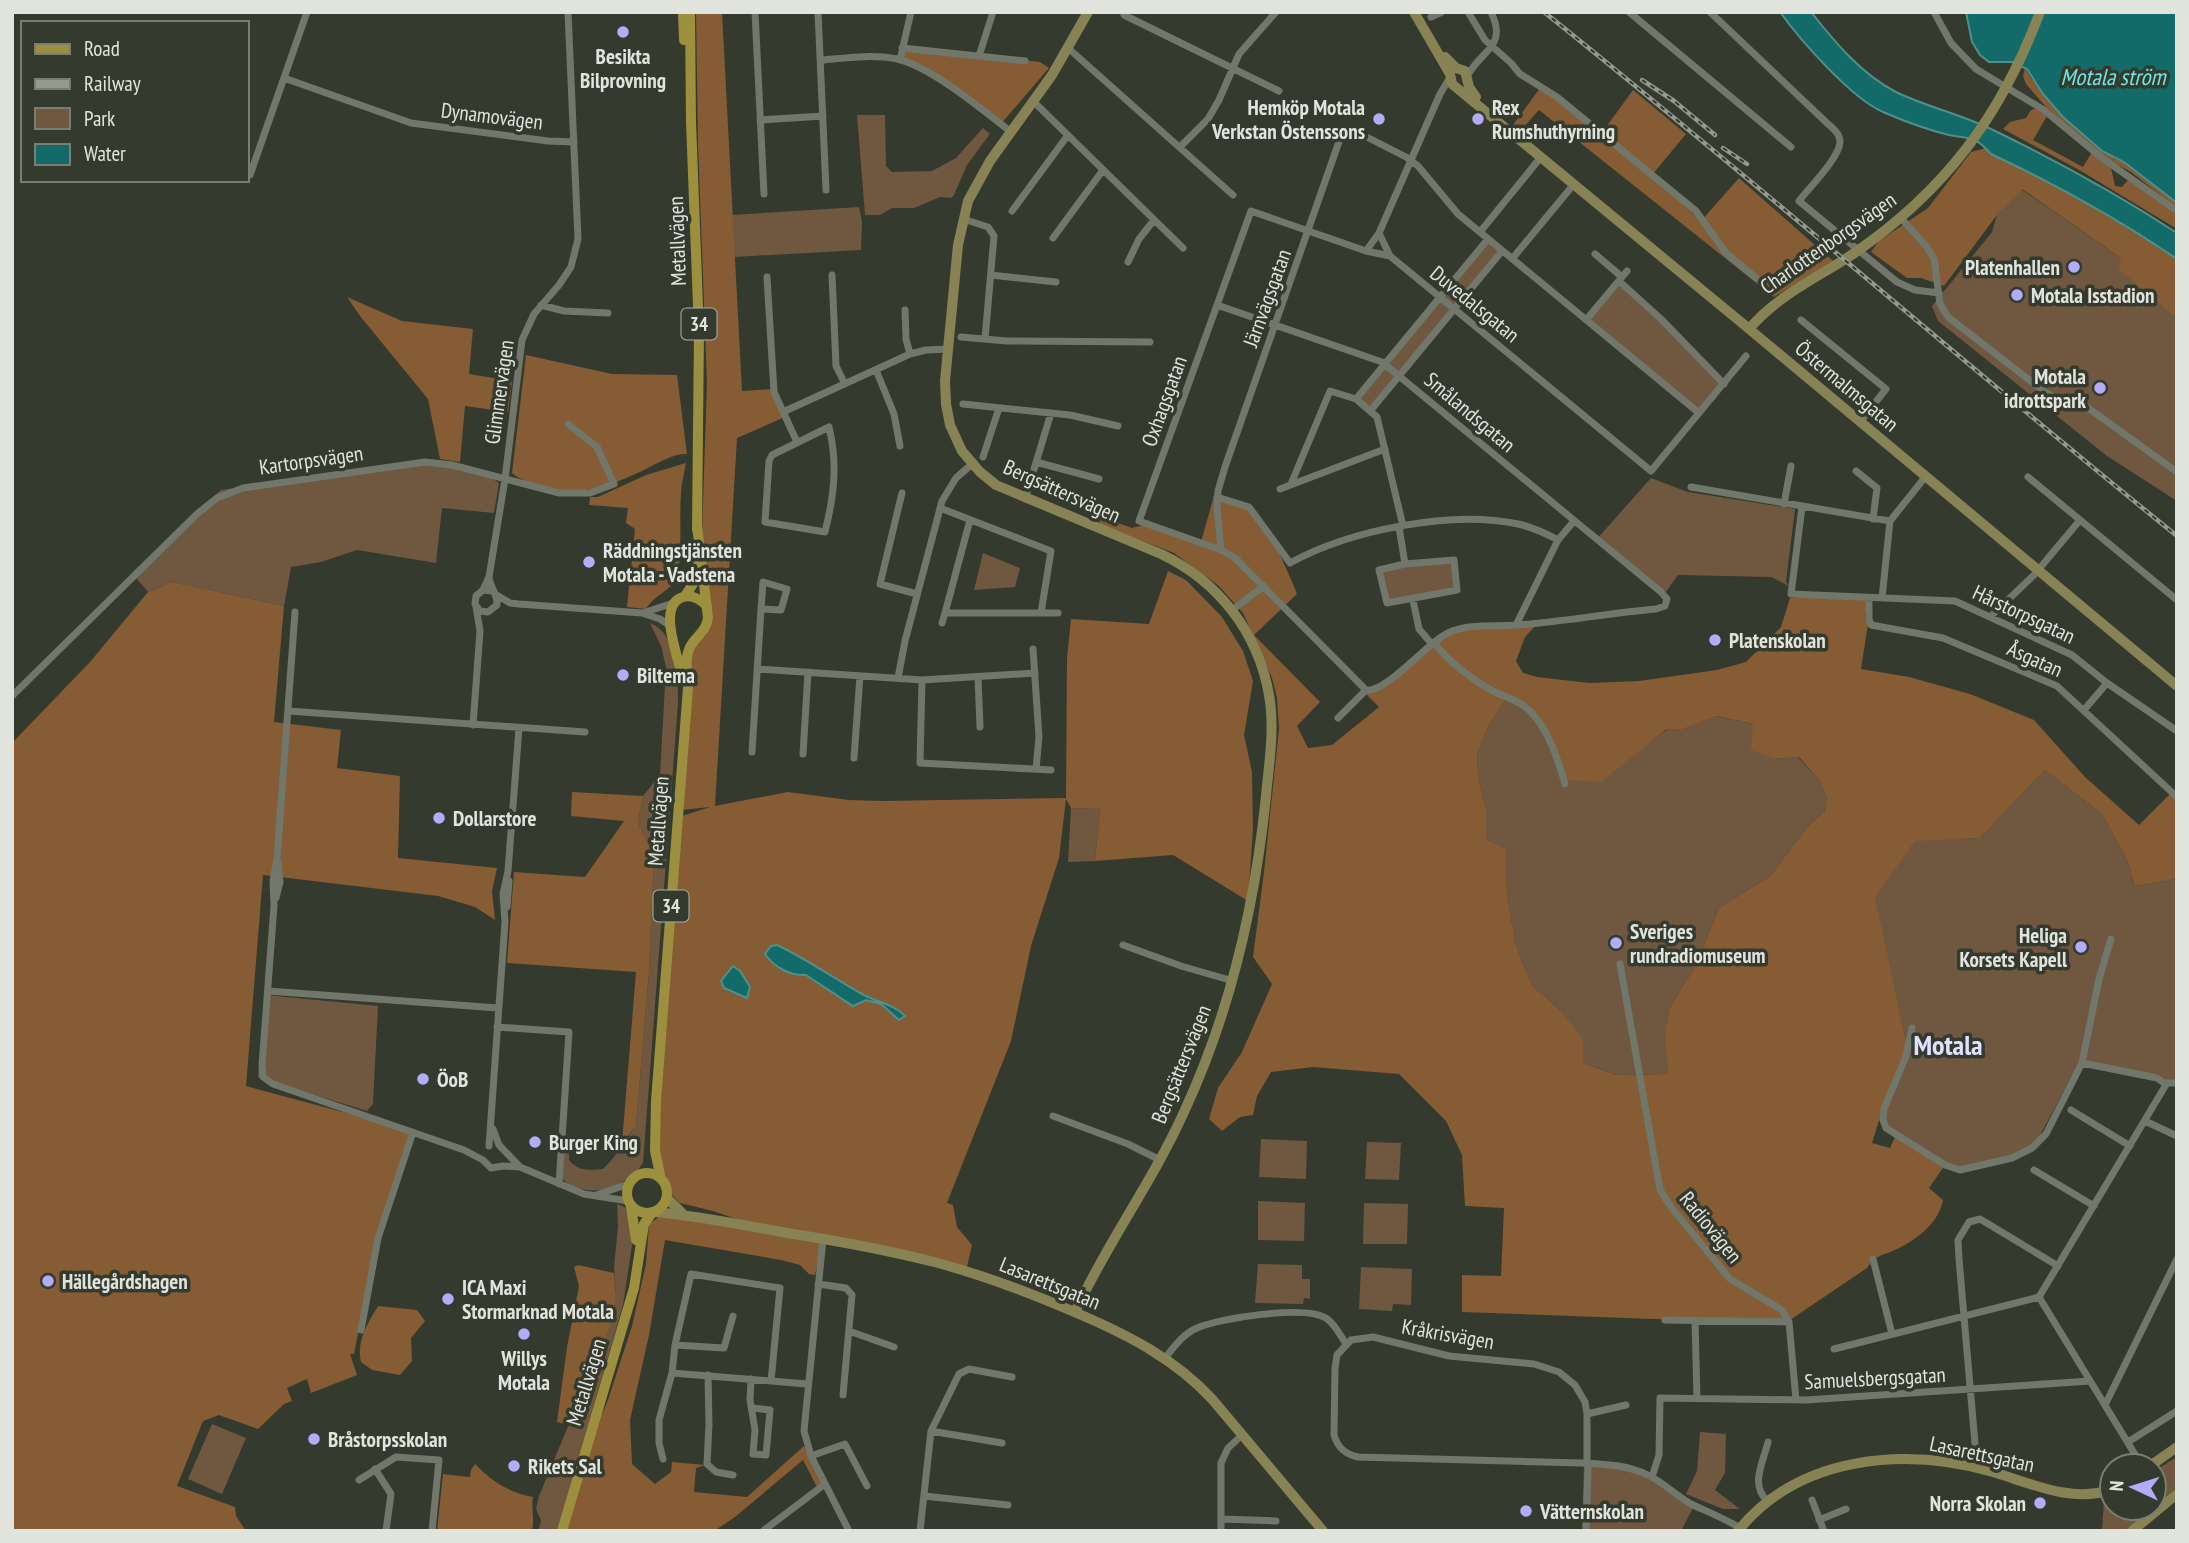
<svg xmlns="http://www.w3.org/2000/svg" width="2189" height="1543" font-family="'PT Sans Narrow',sans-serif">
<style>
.green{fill:#70573f}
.forest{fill:#855c33;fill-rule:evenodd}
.water{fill:#126b68;stroke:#508f8b;stroke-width:2}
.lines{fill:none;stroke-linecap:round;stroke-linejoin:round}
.street{stroke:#71776a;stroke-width:7}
.secondary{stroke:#878354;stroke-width:10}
.primary{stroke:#9c8f3e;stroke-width:10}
.rail-casing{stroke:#959a91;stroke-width:4.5}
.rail{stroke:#343a2e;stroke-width:2;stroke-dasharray:5;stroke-linecap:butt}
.poi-dot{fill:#b1adfa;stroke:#343a2e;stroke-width:2.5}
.labels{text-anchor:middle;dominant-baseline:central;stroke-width:7;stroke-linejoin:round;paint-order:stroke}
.shield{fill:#343a2e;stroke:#adb1a8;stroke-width:2}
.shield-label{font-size:19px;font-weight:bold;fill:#e1e4dd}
.poi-label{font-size:21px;font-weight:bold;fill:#e1e4dd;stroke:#343a2e;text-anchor:start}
.street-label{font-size:21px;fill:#e1e4dd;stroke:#343a2e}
.water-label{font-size:23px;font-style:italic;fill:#6fe6e0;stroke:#343a2e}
.district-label{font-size:28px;font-weight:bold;fill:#e1e1fe;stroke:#343a2e}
</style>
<rect width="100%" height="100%" fill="#343a2e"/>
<path class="green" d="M857 115H885L886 166 892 172 932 171 956 158 983 128 990 134 967 165 954 195 951 198 940 197 914 208H892L880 215H865Z
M2021 189 2124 260 2177 318V501L2107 456 1938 321 1932 306 1992 232 1997 215Z
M859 207 862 221 861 250 734 257 732 215Z
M1485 238 1500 250 1370 410 1355 400Z
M1617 279 1723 381 1698 415 1583 319Z
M438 461 483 472 499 483 494 513 442 508 436 563 357 550 321 562 291 567 284 606 172 582 148 592 132 573 177 529 221 490Z
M1651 478 1688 492 1795 509 1786 582 1789 586 1771 577 1678 575 1665 593 1596 540Z
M983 553 1020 568 1015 587 974 590Z
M1454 560 1453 588 1386 602 1379 571Z
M650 623C678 634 678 678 678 703L643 1163C625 1189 589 1201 562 1179L563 1150 569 1151V1160C579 1172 589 1170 603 1169 617 1156 624 1141 636 1126L649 972 654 857 638 822 643 796 660 775 666 667 661 646Z
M1507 697 1649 743 1668 729H1683L1715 716 1753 724 1775 759 1798 757 1819 780 1827 797 1824 812 1808 826 1770 876 1719 908 1695 967 1671 1005 1667 1057 1669 1074 1616 1075 1583 1063 1560 1010 1533 986 1522 962 1515 941 1507 895 1506 851 1486 839V808L1479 781 1477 753 1487 729Z
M2045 770 2102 814 2127 860 2135 886 2177 879V1084L2080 1061 2037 1141 2023 1153 1960 1170 1883 1125 1881 1114 1908 1050 1874 897 1915 840 1980 838Z
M1071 808 1100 809 1095 861 1068 862Z
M266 995 378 1006 373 1104 367 1111 258 1077Z
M1261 1139 1307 1141 1306 1179 1259 1177Z
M1367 1142 1401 1143 1399 1180 1365 1179Z
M1258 1201 1305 1203 1304 1241 1258 1240Z
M1364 1203 1408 1204 1407 1244H1363Z
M617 1204 625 1207 631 1218 634 1232 623 1305 597 1395 562 1531H538L541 1521 536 1509 539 1496 569 1424 616 1296 614 1268 618 1226Z
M1258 1264 1302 1265V1279H1310V1299L1304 1298 1303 1304 1255 1303Z
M1361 1267 1412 1269 1411 1305 1393 1304 1392 1311 1359 1309Z
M212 1424 246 1438 222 1494 188 1479Z
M1700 1432 1726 1434 1725 1473 1715 1490 1740 1509H1723L1686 1494 1697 1471Z
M2177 1457V1487L2154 1507V1471Z
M1584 1463C1635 1463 1654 1477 1694 1506L1681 1531H1582Z
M2112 1496V1508H2153L2127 1531H2102L2104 1500Z"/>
<path class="forest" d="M696 12H722L742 391 772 389 785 417 737 438 715 806 788 792 849 800 882 801 1066 798 1067 658 1071 619 1149 624 1168 571 1186 580 1222 617 1243 651 1253 681 1244 735 1252 772 1253 829 1248 901 1173 855 1095 861 1100 809 1071 808 1066 799 1059 858 1031 946 1011 1041 947 1203 953 1205 957 1227 972 1245 966 1271 823 1240 815 1275 809 1274 800 1265 781 1260 665 1240 649 1335 630 1420 632 1464 655 1484 671 1472 672 1462 705 1465 696 1468 694 1492 747 1497 804 1446 822 1483 817 1487 803 1460 735 1517 714 1531H562L573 1484 608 1400 632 1326 646 1264 649 1224 659 1217 763 1228 713 1211 680 1203 672 1195 660 1159 659 1116 682 816 710 807 681 810 690 657 693 649 706 635 702 533 707 383 698 144Z
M900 46 1040 62 1049 68 1000 125 929 73 900 59Z
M2025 68 2031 78 2115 159 2124 162 2177 203V208L2131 172 2110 161 2046 107 2026 84 2023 76Z
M1540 88 1601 134 1633 90 1686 134 1652 175 1701 221 1739 178 1833 261 1774 297 1539 110 1520 131 1513 125Z
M2037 108 2047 116 2033 140 2083 167 2092 152 2111 168 2115 186 2122 187 2128 180 2177 214V229L2081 171 2003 129 2010 122 2026 118 2031 110Z
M1986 148 1991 154C2055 184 2118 219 2177 259V318L2118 269 2121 258 2022 189 1997 215 1944 286 1921 278H1907L1871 252 1879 241 1928 208 1971 152Z
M347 297 402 321 473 329 469 374 512 381 508 412 465 406 460 462 440 459 428 399 360 316Z
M526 355 612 374 677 375 687 454C672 454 660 462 646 469 611 486 580 498 541 486 530 482 520 480 512 473Z
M686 463C684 474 681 485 681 495 679 516 683 560 676 578 670 592 655 594 646 609L627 607 635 529 626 523 628 508 589 505 590 497H598L646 475Z
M1215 492C1225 498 1237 501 1245 505 1267 521 1287 569 1297 594L1254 635 1320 702 1297 726 1308 748 1332 745 1379 707 1362 690C1394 687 1415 649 1441 633L1538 623 1525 637 1516 661 1523 673 1537 677 1589 683 1639 681 1717 670 1746 662 1781 627 1790 598 1868 597 1865 618 1868 624 1861 669 1909 677 1970 694 2034 720 2085 777 2139 825 2172 792 2177 797V879L2135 886 2127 860 2102 814 2045 770 1980 838 1915 841 1875 897 1908 1050 1881 1114 1872 1143 1890 1148 1896 1135 1945 1165 1929 1188 1943 1200C1939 1222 1919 1238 1899 1248 1884 1256 1877 1253 1867 1268L1790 1320 1769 1321 1653 1319 1462 1312V1275L1501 1276 1504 1208 1465 1206 1462 1155 1446 1121 1399 1074 1313 1067 1271 1072 1257 1096 1253 1115 1240 1117 1222 1131 1209 1119 1218 1088 1242 1052 1272 984 1253 957 1264 872 1279 729 1277 698 1272 678 1243 613 1219 586 1174 553 1099 524 1101 517 1132 528 1147 524 1201 542ZM1507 697 1526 707 1543 727 1568 780 1601 782 1667 729H1683L1716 716 1753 724 1751 750 1775 759 1799 757 1819 780 1827 797 1824 812 1808 826 1770 876 1719 908 1695 967 1671 1005 1665 1032 1668 1074 1616 1075 1583 1063V1039L1560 1010 1533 986 1522 962 1515 941 1507 895 1506 850 1486 839V808L1479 781 1477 754 1487 729Z
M172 582 284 606 274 722 341 730 337 768 400 776 398 858 497 868 492 891 495 920 475 907 438 896 263 875 246 1086 376 1121 411 1133 376 1242 354 1354H350L357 1375 311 1393 307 1379 287 1388 292 1401 284 1404 258 1429 219 1415 203 1421 177 1486 235 1507 236 1516 246 1531H12V743L90 662 148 592Z
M572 792 643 796 638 822 654 857 649 972 636 1126 622 1143 636 972 507 963 514 872 585 877 624 821 571 816Z
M578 1265 614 1273 616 1296 609 1329 569 1425 557 1422 567 1347 579 1286 574 1267Z
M378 1306 417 1310 425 1321 411 1338 412 1361 400 1375 372 1370 361 1362C356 1341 368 1323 378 1306Z
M475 1464C493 1482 508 1492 533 1497 531 1509 535 1519 532 1531H437L443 1474 470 1477 471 1470Z"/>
<path class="water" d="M1780 12H1811C1835 42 1861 74 1896 92 1927 107 1960 114 1991 129 2055 160 2117 194 2177 233V259C2118 219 2055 184 1991 154 1975 136 1971 139 1949 135 1928 130 1904 121 1883 112 1851 98 1801 41 1780 12Z
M1966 12H2177V203L2124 162 2102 151 2063 117 2043 94 2027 69 2012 62H1989L1980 55 1972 42Z
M777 945C807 959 833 978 862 994 876 1002 894 1004 905 1016L899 1020 881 1004 866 1000 853 1006 806 975C790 976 774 967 765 954L771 946Z
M733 966 740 971 750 987 747 998 724 988 721 981Z"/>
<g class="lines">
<path class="street" d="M755 12 764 194
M818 12 826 190
M1468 12 1485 40 1511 63 1520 74 1557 97 1696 211 1726 253 1756 278
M1629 12 1791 147
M1710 12 1828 124C1834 129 1840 134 1840 142 1840 157 1808 189 1799 201L1897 282 1915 290 1939 293
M1934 12 1951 43 1976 69 2044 110 2102 158 2177 211
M1124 15 1279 91
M1431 17 1442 12
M902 48 1025 61
M1068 48 1233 195
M979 56 993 12
M821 60C845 58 872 54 897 59 930 66 983 110 1011 132
M900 60 911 12
M1468 75C1481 50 1508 47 1491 12
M284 78 411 123 548 141 574 142
M1033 101 1183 248
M760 120 823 116
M1180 147 1208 119 1219 100 1239 54 1276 12
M250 175 307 12
M1012 211 1068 135
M1900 217 1926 246 1934 258 1940 304 1948 317 2046 393 2062 401 2084 405 2177 472
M963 219 988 227 994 236 985 339
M1480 232 1541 157
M1379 233 1390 256
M1053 238 1103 170
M1366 251 1379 233 1440 94 1449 79
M1595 254 1622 277
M1512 259 1574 184
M1128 262 1139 239 1154 220
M832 275 836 366 845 384
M991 275 1056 282
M767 277 774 392 797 442
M1619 281 1661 319 1724 384
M541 305 564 311 608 313
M1217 305 1382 362 1661 592 1667 599 1665 606 1656 609C1609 613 1563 622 1517 625 1493 627 1469 623 1448 633 1428 642 1385 694 1366 690L1338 718
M905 310 906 339 910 354
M1586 320 1627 271
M1801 320 1886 389 1860 422
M961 337 1007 341 1150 342
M876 370 894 414 900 446
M1356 399 1488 239
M963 404 1070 415 1118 426
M1371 410 1502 251
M783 412 910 354 926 350 948 349
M829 427C838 464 834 496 825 532L765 522 769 461 772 455Z
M983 457 999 408
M1036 462 1099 479
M1856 471 1877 488 1873 519
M2028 477 2177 600
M1291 484 1330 391 1356 399 1377 417 1403 526
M1691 487 1890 521 1926 476
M1280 489 1385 449
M902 493 880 584 917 594
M1217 497 1249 507 1290 563C1350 530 1450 510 1518 524 1532 527 1545 533 1558 540
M1025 499 1051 413
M1784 504 1791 466
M1802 507 1791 594 1955 601 2072 655 2107 683 2177 731
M940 508 1051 551 1041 613H945L970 520
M1399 527 1405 564 1379 570 1387 603 1457 590 1454 560 1405 564
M1221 550 1217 507 1218 491 1225 467 1341 136 1347 130 1355 131 1406 157 1418 166 1458 214 1699 413
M489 577C490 587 498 595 497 605L488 612 480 611 475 604 476 596 483 590 492 591
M483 590 489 577 505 479 522 340 534 314 559 285 571 267 578 239 568 12
M495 594 510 603 519 604 642 613 660 619 669 625
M1869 598V619L1871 625 1943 638 2057 686 2177 797
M1882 598 1890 521
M1413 600 1419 629 1431 643
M1232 610 1264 586
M295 612 277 859 273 881 274 906 262 1065 263 1077 273 1084 464 1150 483 1160 491 1168 503 1166 520 1167
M643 613 673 603
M1041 613H1058
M1990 617 2034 575 2080 520
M942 623 945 613
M1516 625 1558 540 1574 521
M1434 642C1446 660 1476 683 1497 693 1508 698 1520 701 1530 711 1549 730 1558 760 1565 784
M1033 649 1039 737 1036 769
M757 669 922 680 1035 673
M978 677 980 727
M898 678 905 641 942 501 956 478 972 464
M922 680 920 763 1051 770
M1366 690 1235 558 1221 550 1139 521 1251 211 1366 251 1390 256 1651 471 1746 356
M12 696 197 514 217 498 243 488 425 462 452 465 559 493H590L614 484 597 447 568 424
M2084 710 2107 683
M288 711 585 732
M473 725 480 631 476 607
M752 752 761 609 781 610 787 589 763 582 761 609
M803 754 808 672
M854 758 860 676
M276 898 280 882 278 862
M507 907 509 881
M1123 945 1181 966 1233 981
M1620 964 1660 1190 1671 1207 1730 1279 1782 1310 1789 1322 1796 1400
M268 991 498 1008
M497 1027 569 1032 559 1184
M1912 1028 1906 1056 1884 1109 1883 1120 1886 1128 1945 1165 1960 1170 2012 1158 2032 1148 2046 1134 2082 1063 2099 979 2111 939
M2082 1063 2157 1078 2164 1083H2177
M2071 1110 2130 1146
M1053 1116 1128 1144 1160 1160
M2145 1121 2177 1136
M493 1129 499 1145 520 1167 584 1194 628 1201
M489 1146 505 922 503 894 508 871 519 728
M2034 1170 2094 1206
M596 1195 629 1184
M823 1239 804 1431 811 1456 849 1531
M1873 1259 1892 1334
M818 1284 846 1288 852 1295 843 1395
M2039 1297 2167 1083
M2039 1297 2142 1466
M1665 1320 1789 1322
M1695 1320 1697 1399
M361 1330 378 1238 413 1132
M849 1331 894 1347
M675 1345 724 1348 733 1316
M1834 1349 2039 1297
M1165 1358C1174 1347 1183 1334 1197 1328 1220 1318 1304 1305 1326 1318 1335 1324 1340 1335 1346 1344
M672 1373 807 1384
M708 1375 709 1424 707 1464 716 1472 733 1475
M751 1379 750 1400 755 1430 753 1454 766 1455 770 1410 752 1408
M2105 1405 2177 1259
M1587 1414 1626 1405
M931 1431 1002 1443
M2128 1442 2177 1411
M1976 1455 1959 1259 1958 1240 1969 1222 1980 1219 2058 1266
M811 1456 845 1444 867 1486
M663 1459 659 1443V1420L672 1373 675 1345 691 1274 780 1288 771 1381
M375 1469 391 1494 386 1531
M1652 1477 1659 1455 1660 1398 1806 1400 2090 1381
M359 1480 396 1457 439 1460 432 1531
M924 1496 1008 1505
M1812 1500 1824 1531
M1767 1501C1750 1484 1763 1463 1768 1442
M1221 1519 1276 1521
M1819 1520 1846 1509
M763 1531 825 1484
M920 1531 931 1431 959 1374 969 1369 1012 1377
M1221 1531V1463L1228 1448 1241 1436
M1586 1531 1588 1468 1587 1464V1414L1585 1402 1575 1385 1559 1372 1534 1364 1449 1356 1373 1337 1351 1340 1337 1355 1335 1368 1334 1435C1338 1448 1345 1454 1358 1457L1581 1463C1605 1464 1629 1465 1650 1476 1665 1484 1677 1496 1691 1504 1708 1512 1724 1518 1740 1528"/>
<path class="secondary" d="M1414 12 1450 74 1452 84 1742 323 2177 686
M1445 57 1456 68 1465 71 1469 87 1476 97
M1749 329C1778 295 1817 278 1853 254 1945 191 2001 116 2040 12
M667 1198 682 1213
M655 1212C699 1216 743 1225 787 1233 838 1241 888 1250 938 1263 986 1276 1033 1294 1079 1314 1128 1335 1175 1359 1212 1399L1323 1531
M1075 1312C1107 1243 1153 1181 1184 1112 1231 1011 1255 906 1266 796 1269 763 1275 728 1269 695 1258 632 1218 581 1161 554L996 485 980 472 962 451 950 425 946 404 945 381 958 245 968 201 990 161 1052 75 1088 12
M2150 1466 2177 1447
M1738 1531C1799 1455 1905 1447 1993 1472 2030 1483 2073 1504 2112 1489
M2132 1531 2177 1494"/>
<path class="primary" d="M683 12 684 40
M690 12 691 122 699 332 697 530
M685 596 695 581 696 564
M682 677C679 657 656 605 683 597 693 594 701 600 707 606
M627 1193a20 20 0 1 1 40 0a20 20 0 1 1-40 0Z
M661 1179 655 1151 656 1101 688 688C688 675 684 659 690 647 696 636 706 632 708 618L697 526
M631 1207 636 1240
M562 1531 634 1288 644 1224 652 1213"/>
<defs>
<path id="rail" d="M1544 12C1758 183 1964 364 2177 536
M1642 80 1674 101 1715 135
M1723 148 1747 164"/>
</defs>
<use href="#rail" class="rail-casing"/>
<use href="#rail" class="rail"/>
</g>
<g class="poi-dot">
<circle cx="623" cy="32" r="7"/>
<circle cx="1379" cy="119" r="7"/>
<circle cx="1478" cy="119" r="7"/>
<circle cx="2074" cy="267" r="7"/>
<circle cx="2017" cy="295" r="7"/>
<circle cx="2100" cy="388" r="7"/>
<circle cx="589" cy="562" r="7"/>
<circle cx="1715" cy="640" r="7"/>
<circle cx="623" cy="675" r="7"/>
<circle cx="439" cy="818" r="7"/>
<circle cx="1616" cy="943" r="7"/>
<circle cx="2081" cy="947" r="7"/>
<circle cx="423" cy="1079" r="7"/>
<circle cx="535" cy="1142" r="7"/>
<circle cx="48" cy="1281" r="7"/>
<circle cx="448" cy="1299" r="7"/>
<circle cx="524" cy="1334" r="7"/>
<circle cx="314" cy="1439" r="7"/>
<circle cx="514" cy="1466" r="7"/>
<circle cx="2040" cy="1503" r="7"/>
<circle cx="1526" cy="1511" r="7"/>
</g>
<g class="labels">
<g class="shield">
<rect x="681.5" y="308.5" width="35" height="31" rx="5"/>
<rect x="653.5" y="890.5" width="35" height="31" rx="5"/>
</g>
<g class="shield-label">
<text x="699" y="324">34</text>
<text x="671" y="906">34</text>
</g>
<g class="poi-label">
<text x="623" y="56" text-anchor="middle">Besikta<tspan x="623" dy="24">Bilprovning</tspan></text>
<text x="1365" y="107" text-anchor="end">Hemköp Motala<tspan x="1365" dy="24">Verkstan Östenssons</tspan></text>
<text x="1492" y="107">Rex<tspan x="1492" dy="24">Rumshuthyrning</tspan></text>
<text x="2060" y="267" text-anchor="end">Platenhallen</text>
<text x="2031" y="295">Motala Isstadion</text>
<text x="2086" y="376" text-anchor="end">Motala<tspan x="2086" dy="24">idrottspark</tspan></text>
<text x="603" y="550">Räddningstjänsten<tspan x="603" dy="24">Motala - Vadstena</tspan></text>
<text x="1729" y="640">Platenskolan</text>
<text x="637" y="675">Biltema</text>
<text x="453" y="818">Dollarstore</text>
<text x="1630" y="931">Sveriges<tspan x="1630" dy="24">rundradiomuseum</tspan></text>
<text x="2067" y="935" text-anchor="end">Heliga<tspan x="2067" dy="24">Korsets Kapell</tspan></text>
<text x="437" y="1079">ÖoB</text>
<text x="549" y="1142">Burger King</text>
<text x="62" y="1281">Hällegårdshagen</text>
<text x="462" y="1287">ICA Maxi<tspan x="462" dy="24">Stormarknad Motala</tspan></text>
<text x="524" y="1358" text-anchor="middle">Willys<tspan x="524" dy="24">Motala</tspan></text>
<text x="328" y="1439">Bråstorpsskolan</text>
<text x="528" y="1466">Rikets Sal</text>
<text x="2026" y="1503" text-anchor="end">Norra Skolan</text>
<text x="1540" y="1511">Vätternskolan</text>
</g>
<g class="street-label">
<text transform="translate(492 116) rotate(7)">Dynamovägen</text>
<text transform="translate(677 241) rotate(-92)">Metallvägen</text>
<text transform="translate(1828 243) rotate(-35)">Charlottenborgsvägen</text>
<text transform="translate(1267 298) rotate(-70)">Järnvägsgatan</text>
<text transform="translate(1475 304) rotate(39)">Duvedalsgatan</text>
<text transform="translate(1847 386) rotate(40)">Östermalmsgatan</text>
<text transform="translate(499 392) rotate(-82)">Glimmervägen</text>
<text transform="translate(1164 401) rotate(-70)">Oxhagsgatan</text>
<text transform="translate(1470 412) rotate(40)">Smålandsgatan</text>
<text transform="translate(311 460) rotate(-8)">Kartorpsvägen</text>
<text transform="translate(1062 491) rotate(24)">Bergsättersvägen</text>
<text transform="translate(2024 614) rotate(25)">Hårstorpsgatan</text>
<text transform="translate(2035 659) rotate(24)">Åsgatan</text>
<text transform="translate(658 821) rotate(-86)">Metallvägen</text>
<text transform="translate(1181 1064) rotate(-68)">Bergsättersvägen</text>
<text transform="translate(1711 1227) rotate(51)">Radiovägen</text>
<text transform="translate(1050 1283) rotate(22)">Lasarettsgatan</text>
<text transform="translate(1448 1334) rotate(10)">Kråkrisvägen</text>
<text transform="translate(1875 1378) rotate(-3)">Samuelsbergsgatan</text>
<text transform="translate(586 1382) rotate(-73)">Metallvägen</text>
<text transform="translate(1982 1454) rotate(12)">Lasarettsgatan</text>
</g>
<g class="water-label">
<text x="2113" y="76">Motala ström</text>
</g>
<g class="district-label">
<text x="1948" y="1044">Motala</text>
</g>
</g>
<rect width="2189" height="1543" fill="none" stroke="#e1e4dd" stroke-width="28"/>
<rect x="21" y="21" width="228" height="161" fill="#343a2e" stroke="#797e74" stroke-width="2"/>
<rect x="35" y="44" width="35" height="10" fill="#9c8f3e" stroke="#797e74" stroke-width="2"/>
<text x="84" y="56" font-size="21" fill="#e1e4dd">Road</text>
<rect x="35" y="79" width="35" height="10" fill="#959a91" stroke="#797e74" stroke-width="2"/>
<text x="84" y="91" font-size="21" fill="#e1e4dd">Railway</text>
<rect x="35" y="108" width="35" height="21" fill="#70573f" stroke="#797e74" stroke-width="2"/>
<text x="84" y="126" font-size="21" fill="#e1e4dd">Park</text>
<rect x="35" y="144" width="35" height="21" fill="#126b68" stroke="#797e74" stroke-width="2"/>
<text x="84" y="161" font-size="21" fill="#e1e4dd">Water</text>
<g transform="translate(2133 1487) rotate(274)"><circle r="33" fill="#343a2e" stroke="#797e74" stroke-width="2"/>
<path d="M0-5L12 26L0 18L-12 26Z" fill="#b1adfa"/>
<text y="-10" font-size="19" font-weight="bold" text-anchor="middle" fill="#e1e4dd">N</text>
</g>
</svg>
